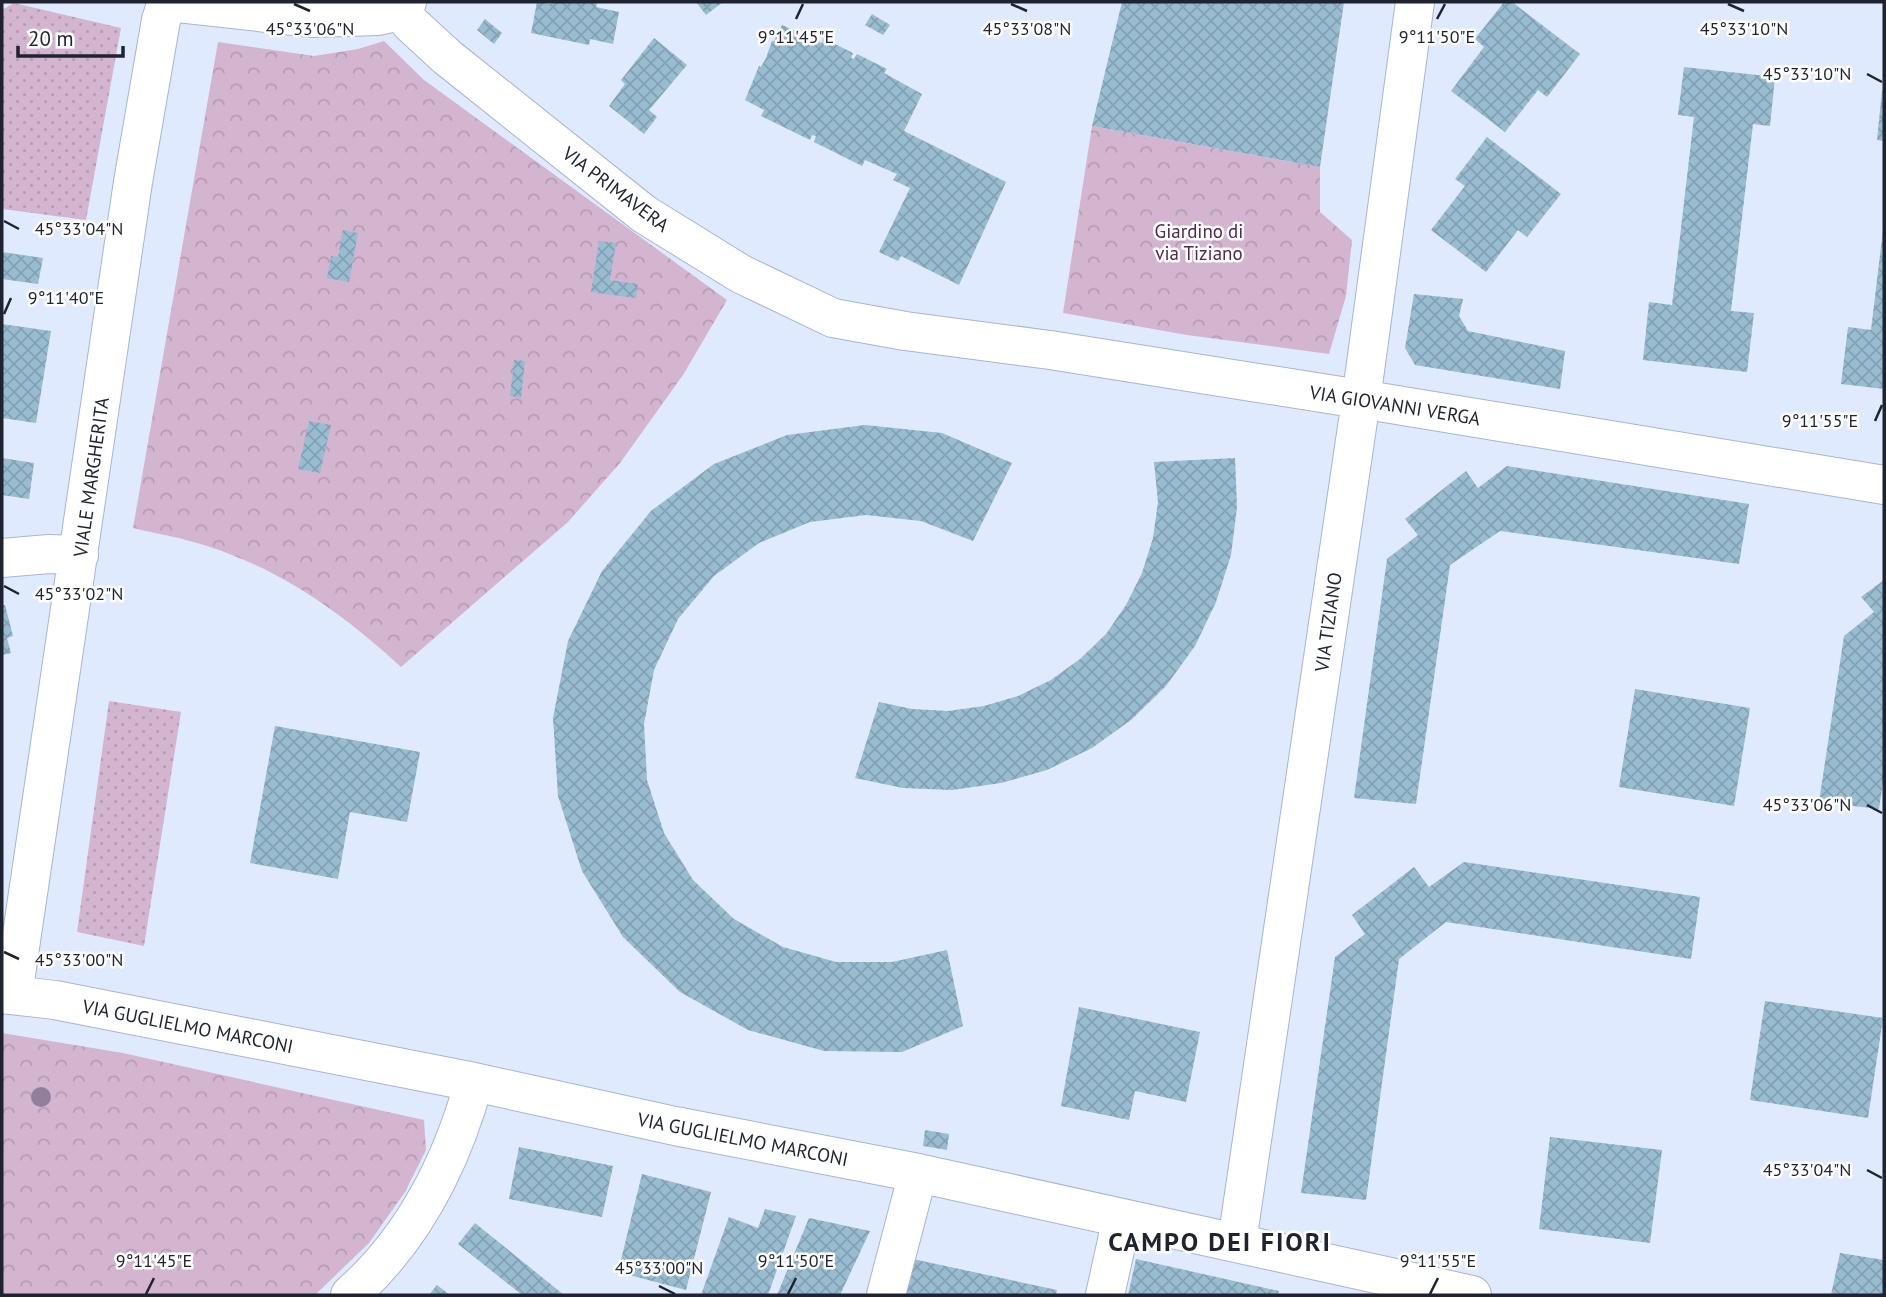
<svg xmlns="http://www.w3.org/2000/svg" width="1886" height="1297" font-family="'PT Sans',sans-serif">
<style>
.grass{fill:url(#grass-dots)}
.park{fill:url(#park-crowns)}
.building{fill:url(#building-cross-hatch)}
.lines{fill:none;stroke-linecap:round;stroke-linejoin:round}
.minor-casing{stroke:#a6b5d5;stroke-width:40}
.minor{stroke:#fff;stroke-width:38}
.tree{fill:#927f9e}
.ticks{fill:none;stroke:#1e232f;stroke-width:2.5}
.labels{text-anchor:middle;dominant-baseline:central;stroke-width:5;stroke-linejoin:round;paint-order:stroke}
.street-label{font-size:19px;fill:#1e232f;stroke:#fff}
.park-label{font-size:19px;fill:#52274f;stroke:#fff}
.district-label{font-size:26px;font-weight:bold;letter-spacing:2px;fill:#1e232f;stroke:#fff}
.ticks-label{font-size:18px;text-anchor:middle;fill:#1e232f;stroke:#fff;stroke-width:5;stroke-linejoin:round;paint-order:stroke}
</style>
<defs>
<pattern id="grass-dots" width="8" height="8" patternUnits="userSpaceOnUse" patternTransform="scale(1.75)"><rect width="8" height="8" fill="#d4b5d0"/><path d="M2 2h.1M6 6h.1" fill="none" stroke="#b69bb3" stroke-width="1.8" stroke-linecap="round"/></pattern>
<pattern id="park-crowns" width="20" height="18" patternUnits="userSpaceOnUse" patternTransform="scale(1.75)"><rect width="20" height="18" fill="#d4b5d0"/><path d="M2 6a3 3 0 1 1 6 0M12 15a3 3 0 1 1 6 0" fill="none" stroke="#b69bb3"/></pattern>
<pattern id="building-cross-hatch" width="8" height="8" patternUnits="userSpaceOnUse" patternTransform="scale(1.75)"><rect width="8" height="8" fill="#98bcd0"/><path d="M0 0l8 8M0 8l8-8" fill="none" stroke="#83a1b3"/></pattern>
</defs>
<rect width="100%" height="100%" fill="#e0eafe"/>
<path class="grass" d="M14 3 121 28 86 220 2 209V10Z
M109 701 181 712 144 946 77 932Z"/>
<path class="park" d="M384 41 424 80 727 300 683 375 620 463 568 522 401 667C343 614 282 570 207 546 183 538 158 534 133 528L218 42 314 56 358 49Z
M1092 126 1320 167V212L1352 240 1346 296 1329 354 1187 335 1063 313Z
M2 1033 123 1053 424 1120 426 1150 405 1192 369 1243 315 1295H2Z"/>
<path class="building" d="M537 2 551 4V2H597L596 7 619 12 613 44 590 39 589 45 531 33Z
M696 2H723L706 15Z
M1122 2H1344L1320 167 1092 126Z
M1504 2H1512L1580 54 1547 97 1538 90 1505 132 1451 91 1484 47 1475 39Z
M872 14 890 25 883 35 865 25Z
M485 19 502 33 494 44 477 30Z
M782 25 822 43 823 38 853 53 851 58 854 59 857 54 887 69 884 73 922 94 904 131 1006 182 959 285 901 256 898 261 879 252 910 188 893 180 897 174 865 160 862 166 814 142 816 136 812 135 810 140 761 116 764 110 745 100 759 66 761 67 766 58 772 41H774Z
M654 38 687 65 649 110 657 117 644 134 609 106 625 84 621 80Z
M1684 67 1775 77 1770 126 1753 124 1731 311 1754 313 1747 372 1643 360 1649 302 1672 305 1694 117 1678 115Z
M1882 91H1884V141L1877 140Z
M1487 137 1561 194 1527 237 1518 230 1486 272 1431 230 1465 186 1455 179Z
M343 230 358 233 349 282 327 278 331 256 338 257Z
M1883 230 1884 389 1841 384 1848 327 1871 330Z
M599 241 616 243 610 280 638 284 636 298 591 292Z
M2 252 43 258 38 284 2 279Z
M1414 294 1463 299 1459 316 1468 331 1565 351 1560 389 1415 365 1405 348Z
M2 324 51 331 36 423 2 418Z
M514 360 525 361 521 398 510 396Z
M309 421 331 425 320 473 298 469Z
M865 425 942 433 1012 463 973 541 921 521 866 515 810 522 759 543 714 576 678 619 654 670 644 724 647 780 664 833 693 880 734 919 783 947 836 962H892L947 950 963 1026 902 1052 824 1051 748 1030 680 992 623 937 582 871 558 796 553 718 568 641 602 571 651 511 714 464 787 435Z
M2 458 34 463 29 499 2 495Z
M1235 458 1237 507 1231 555 1216 602 1195 646 1166 686 1131 720 1092 748 1047 770 1001 783 952 790 903 788 855 778 879 702 912 709 948 711 984 706 1018 696 1051 680 1080 659 1106 634 1126 605 1142 573 1153 538 1158 502 1154 462Z
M1507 466 1749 504 1739 564 1500 531 1450 565 1416 804 1354 798 1387 559 1418 535 1405 519 1466 471 1478 488Z
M1884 580V776L1879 809 1819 802 1844 636 1874 612 1861 597Z
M2 605H5L13 636 7 638 11 653 2 655Z
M1635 689 1750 708 1734 806 1619 787Z
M275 726 420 752 407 822 350 812 338 879 250 863Z
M1464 862 1700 897 1691 959 1446 922 1399 959 1366 1200 1301 1193 1335 957 1365 934 1352 915 1414 867 1429 887Z
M1765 1001 1883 1018 1868 1118 1750 1100Z
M1079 1007 1200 1032 1186 1102 1135 1091 1129 1120 1061 1106Z
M925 1130 949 1134 947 1150 923 1146Z
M1550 1137 1662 1150 1650 1243 1539 1229Z
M519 1147 613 1166 602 1217 509 1199Z
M642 1174 711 1192 686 1290 618 1272Z
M765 1209 796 1216 768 1295H701L729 1217 758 1228Z
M809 1218 870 1231 840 1295H777Z
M475 1223 564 1295H522L458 1244Z
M1840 1253 1884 1260V1295H1831Z
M913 1259 1057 1290 1056 1295H904Z
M1136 1259 1279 1291 1278 1295H1128Z
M437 1285 450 1295H429Z"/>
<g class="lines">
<defs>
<path id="minor" d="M169 2 312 18 378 16 391 13 407 2
M400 7 410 23 447 57 644 214 741 274 833 318 905 331 1050 350 1391 404 1884 485
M2 558 49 554 79 555
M2 994 55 1000 474 1082 675 1126 918 1173 1472 1295
M13 995 133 182 161 20 167 2
M1237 1242 1361 400 1415 2
M350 1295C413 1239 452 1162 474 1082
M886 1295 918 1173
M1105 1295 1122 1218"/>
</defs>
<use href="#minor" class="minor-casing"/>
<use href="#minor" class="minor"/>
</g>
<circle class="tree" cx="41" cy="1097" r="10"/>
<path class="ticks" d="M294 4 310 11M1011 4 1027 11M1728 4 1744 11M796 19 803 4M1437 19 1445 4M1867 74 1882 82M4 221 19 229M4 314 11 298M1875 421 1882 405M4 586 19 594M1867 805 1882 813M4 952 19 959M1867 1170 1882 1178M659 1286 675 1294M146 1294 154 1278M788 1294 796 1278M1430 1294 1438 1278"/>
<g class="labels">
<g class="street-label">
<text transform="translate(616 189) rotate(37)">VIA PRIMAVERA</text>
<text transform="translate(1395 405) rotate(9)">VIA GIOVANNI VERGA</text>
<text transform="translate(91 477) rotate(-82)">VIALE MARGHERITA</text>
<text transform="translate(1328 622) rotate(-82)">VIA TIZIANO</text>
<text transform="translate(188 1026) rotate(11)">VIA GUGLIELMO MARCONI</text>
<text transform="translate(743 1139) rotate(11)">VIA GUGLIELMO MARCONI</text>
</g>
<g class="park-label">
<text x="1199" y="231">Giardino di<tspan x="1199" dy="22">via Tiziano</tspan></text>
</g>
<g class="district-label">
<text x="1220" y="1241">CAMPO DEI FIORI</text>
</g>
</g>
<g class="ticks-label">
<text x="310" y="35">45°33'06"N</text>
<text x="1027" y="35">45°33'08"N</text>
<text x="1744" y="35">45°33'10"N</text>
<text x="796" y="43">9°11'45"E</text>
<text x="1437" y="43">9°11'50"E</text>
<text x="1807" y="80">45°33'10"N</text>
<text x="79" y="235">45°33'04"N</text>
<text x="66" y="304">9°11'40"E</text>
<text x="1820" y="427">9°11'55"E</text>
<text x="79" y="600">45°33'02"N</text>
<text x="1807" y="811">45°33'06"N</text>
<text x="79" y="966">45°33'00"N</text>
<text x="1807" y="1176">45°33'04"N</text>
<text x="154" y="1267">9°11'45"E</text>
<text x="796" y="1267">9°11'50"E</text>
<text x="1438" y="1267">9°11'55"E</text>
<text x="659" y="1274">45°33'00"N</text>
</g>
<rect width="1886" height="1297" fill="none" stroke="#1e232f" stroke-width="7"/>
<path d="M18 46v10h105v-10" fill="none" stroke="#1e232f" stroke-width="3.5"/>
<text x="28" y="46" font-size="21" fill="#1e232f" stroke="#ffffff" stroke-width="5" paint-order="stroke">20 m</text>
</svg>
